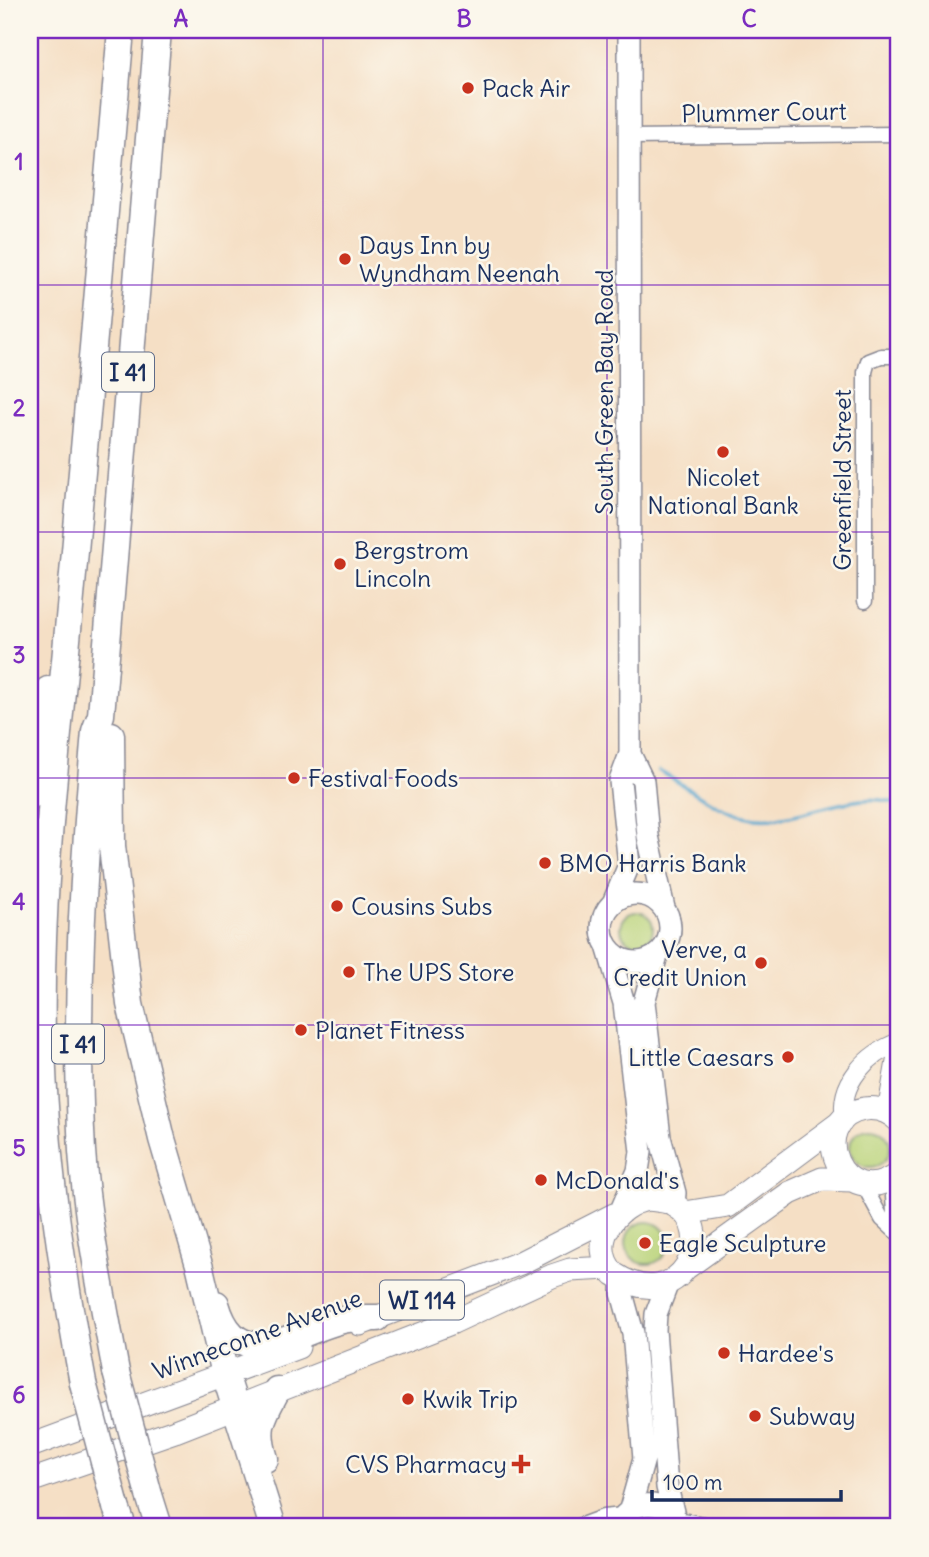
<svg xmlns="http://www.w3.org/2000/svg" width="929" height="1557" font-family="Delius,sans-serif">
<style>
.garden{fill:#b9d379;stroke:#6a816c;stroke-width:2}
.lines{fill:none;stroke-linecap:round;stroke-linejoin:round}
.stream{stroke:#53a5ce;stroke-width:3.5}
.minor-casing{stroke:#888792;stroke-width:17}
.tertiary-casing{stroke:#888792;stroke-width:20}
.secondary-casing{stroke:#888792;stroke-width:24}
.primary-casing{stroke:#888792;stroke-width:25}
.motorway-casing{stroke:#888792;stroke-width:29}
.minor{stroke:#fff;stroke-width:14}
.tertiary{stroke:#fff;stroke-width:18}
.secondary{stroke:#fff;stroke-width:21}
.primary{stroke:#fff;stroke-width:23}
.motorway{stroke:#fff;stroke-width:26}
.motorway-bridge-casing{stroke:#888792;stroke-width:29;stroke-linecap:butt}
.motorway-bridge{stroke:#fff;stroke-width:26}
.grid{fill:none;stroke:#7b2cbf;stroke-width:2;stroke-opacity:0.55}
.poi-dot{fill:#c8321e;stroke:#fbf7ec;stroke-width:2.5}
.labels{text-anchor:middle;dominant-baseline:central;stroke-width:5;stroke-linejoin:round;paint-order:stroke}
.shield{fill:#fbf7ec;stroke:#5e6b89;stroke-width:2}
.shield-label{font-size:23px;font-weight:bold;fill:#1b2f5e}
.poi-label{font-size:24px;fill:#1b2f5e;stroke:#fbf7ec;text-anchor:start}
.street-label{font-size:24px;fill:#1b2f5e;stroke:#fbf7ec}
.neatline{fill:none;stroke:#7b2cbf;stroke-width:2.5}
.grid-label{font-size:23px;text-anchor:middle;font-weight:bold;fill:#7b2cbf}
</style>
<rect width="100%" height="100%" fill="#fbf7ec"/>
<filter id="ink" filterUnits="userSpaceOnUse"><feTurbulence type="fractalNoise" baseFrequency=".0143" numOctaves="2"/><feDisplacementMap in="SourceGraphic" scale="14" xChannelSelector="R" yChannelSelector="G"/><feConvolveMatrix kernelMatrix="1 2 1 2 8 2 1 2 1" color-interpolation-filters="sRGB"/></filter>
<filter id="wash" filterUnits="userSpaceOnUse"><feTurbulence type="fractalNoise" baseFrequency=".00686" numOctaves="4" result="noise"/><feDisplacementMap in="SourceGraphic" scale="28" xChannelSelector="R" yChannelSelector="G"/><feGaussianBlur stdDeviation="1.57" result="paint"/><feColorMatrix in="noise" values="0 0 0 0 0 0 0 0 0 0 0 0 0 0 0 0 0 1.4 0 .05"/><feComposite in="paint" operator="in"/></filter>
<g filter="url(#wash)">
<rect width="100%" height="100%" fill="#f5dfc5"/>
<path class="garden" d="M621 928a16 16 0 1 1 32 0a16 16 0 1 1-32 0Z
M850 1147a20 20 0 1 1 40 0a20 20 0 1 1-40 0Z
M626 1243a21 21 0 1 1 42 0a21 21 0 1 1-42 0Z"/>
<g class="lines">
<path class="stream" d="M659 771C689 787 721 815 756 818 803 823 854 787 899 804"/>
</g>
</g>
<g filter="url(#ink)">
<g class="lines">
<defs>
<path id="minor" d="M629 137 899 134
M865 601V372L868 361 881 356H899
M892 1178 895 1231
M863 1184 882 1219 895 1231
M676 1519 720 1527
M576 1527 603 1517 624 1515"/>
<path id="tertiary" d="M893 1115 889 1098 899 1042
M845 1119C838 1083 867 1054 899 1042"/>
<path id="secondary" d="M630 754 643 781 648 836 664 908
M602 928a34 34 0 1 1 68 0a34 34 0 1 1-68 0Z
M613 903 629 865 620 781 630 754 629 30
M607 946 624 1003 641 1152 638 1171 622 1208
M657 955 644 1002 660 1137 675 1193 674 1204
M622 1279V1293L633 1333 644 1459 630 1509
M667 1285 656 1314 655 1330 667 1487 674 1516
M617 1527C628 1500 663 1496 677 1523"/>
<path id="primary" d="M899 1121C889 1111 878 1107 864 1109 803 1120 842 1218 899 1173
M648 1199C656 1200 667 1200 674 1205 721 1230 681 1319 614 1274 587 1244 614 1205 648 1199Z
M685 1213 728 1206 841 1122
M687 1267 790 1193 822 1179 852 1180
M360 1324 520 1263 614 1215
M30 1446 298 1347
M30 1481 175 1431 453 1322 552 1276 570 1270 609 1268"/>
<path id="motorway" d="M111 735 112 846 130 1004 162 1139 200 1268 225 1374 273 1527
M30 796 48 690
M216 1304C237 1377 293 1333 339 1321 351 1317 365 1318 377 1318
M116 1372C103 1299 87 1225 82 1151 74 1008 83 873 95 731L101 715 158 30
M83 1383C62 1269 44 1154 42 1038 39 895 57 750 70 608 88 416 104 223 121 30
M265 1459C255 1427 262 1418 277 1390
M149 1495 159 1527
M116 1507 123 1527"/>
</defs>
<use href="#minor" class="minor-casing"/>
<use href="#tertiary" class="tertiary-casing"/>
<use href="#secondary" class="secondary-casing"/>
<use href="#primary" class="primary-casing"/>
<use href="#motorway" class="motorway-casing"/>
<use href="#minor" class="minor"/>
<use href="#tertiary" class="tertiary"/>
<use href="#secondary" class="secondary"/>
<use href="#primary" class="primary"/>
<use href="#motorway" class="motorway"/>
<defs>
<path id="motorway-bridge" d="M116 1372 149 1495
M83 1383 116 1507"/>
</defs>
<use href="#motorway-bridge" class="motorway-bridge-casing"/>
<use href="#motorway-bridge" class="motorway-bridge"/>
</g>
</g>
<path class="grid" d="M323 30V1527M607 30V1527M30 285H899M30 532H899M30 778H899M30 1025H899M30 1272H899"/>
<g class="poi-dot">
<circle cx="468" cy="88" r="7"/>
<circle cx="345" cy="259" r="7"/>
<circle cx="723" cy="452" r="7"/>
<circle cx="340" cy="564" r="7"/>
<circle cx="294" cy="778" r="7"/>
<circle cx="545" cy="863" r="7"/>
<circle cx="337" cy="906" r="7"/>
<circle cx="761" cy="963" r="7"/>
<circle cx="349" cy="972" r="7"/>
<circle cx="301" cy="1030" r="7"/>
<circle cx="788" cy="1057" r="7"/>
<circle cx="541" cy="1180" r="7"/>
<circle cx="645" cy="1243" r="7"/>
<circle cx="724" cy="1353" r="7"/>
<circle cx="408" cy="1399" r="7"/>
<circle cx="755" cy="1416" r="7"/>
<path d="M517.5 1453.5h7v7h7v7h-7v7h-7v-7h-7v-7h7z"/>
</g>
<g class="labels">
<g class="shield">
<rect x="102" y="352.5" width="52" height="39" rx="5"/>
<rect x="52" y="1024.5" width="52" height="39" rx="5"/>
<rect x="380" y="1280.5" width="84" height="39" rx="5"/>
</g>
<g class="shield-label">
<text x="128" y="372">I 41</text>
<text x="78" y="1044">I 41</text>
<text x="422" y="1300">WI 114</text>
</g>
<g class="poi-label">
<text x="482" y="88">Pack Air</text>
<text x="359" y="245">Days Inn by<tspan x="359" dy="28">Wyndham Neenah</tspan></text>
<text x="723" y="477" text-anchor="middle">Nicolet<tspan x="723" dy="28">National Bank</tspan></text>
<text x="354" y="550">Bergstrom<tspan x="354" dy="28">Lincoln</tspan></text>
<text x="308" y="778">Festival Foods</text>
<text x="559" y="863">BMO Harris Bank</text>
<text x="351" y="906">Cousins Subs</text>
<text x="747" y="949" text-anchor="end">Verve, a<tspan x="747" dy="28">Credit Union</tspan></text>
<text x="363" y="972">The UPS Store</text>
<text x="315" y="1030">Planet Fitness</text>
<text x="774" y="1057" text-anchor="end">Little Caesars</text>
<text x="555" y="1180">McDonald's</text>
<text x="659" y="1243">Eagle Sculpture</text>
<text x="738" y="1353">Hardee's</text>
<text x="422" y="1399">Kwik Trip</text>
<text x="769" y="1416">Subway</text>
<text x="507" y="1464" text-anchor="end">CVS Pharmacy</text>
</g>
<g class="street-label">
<text transform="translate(764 112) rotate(-1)">Plummer Court</text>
<text transform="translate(604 392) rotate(-90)">South Green Bay Road</text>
<text transform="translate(842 480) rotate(-90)">Greenfield Street</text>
<text transform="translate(257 1334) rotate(-20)">Winneconne Avenue</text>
</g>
</g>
<rect width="929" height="1557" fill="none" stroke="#fbf7ec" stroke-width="77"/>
<path d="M652 1490v10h189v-10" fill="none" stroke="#1b2f5e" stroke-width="3.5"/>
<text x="663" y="1490" font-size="21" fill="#1b2f5e" stroke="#fbf7ec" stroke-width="5" paint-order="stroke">100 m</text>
<rect x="38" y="38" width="852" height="1480" class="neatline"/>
<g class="grid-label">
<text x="181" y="27">A</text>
<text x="464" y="27">B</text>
<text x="749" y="27">C</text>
<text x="19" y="170">1</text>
<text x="19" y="416">2</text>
<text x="19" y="663">3</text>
<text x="19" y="910">4</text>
<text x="19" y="1156">5</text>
<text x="19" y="1403">6</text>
</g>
</svg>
